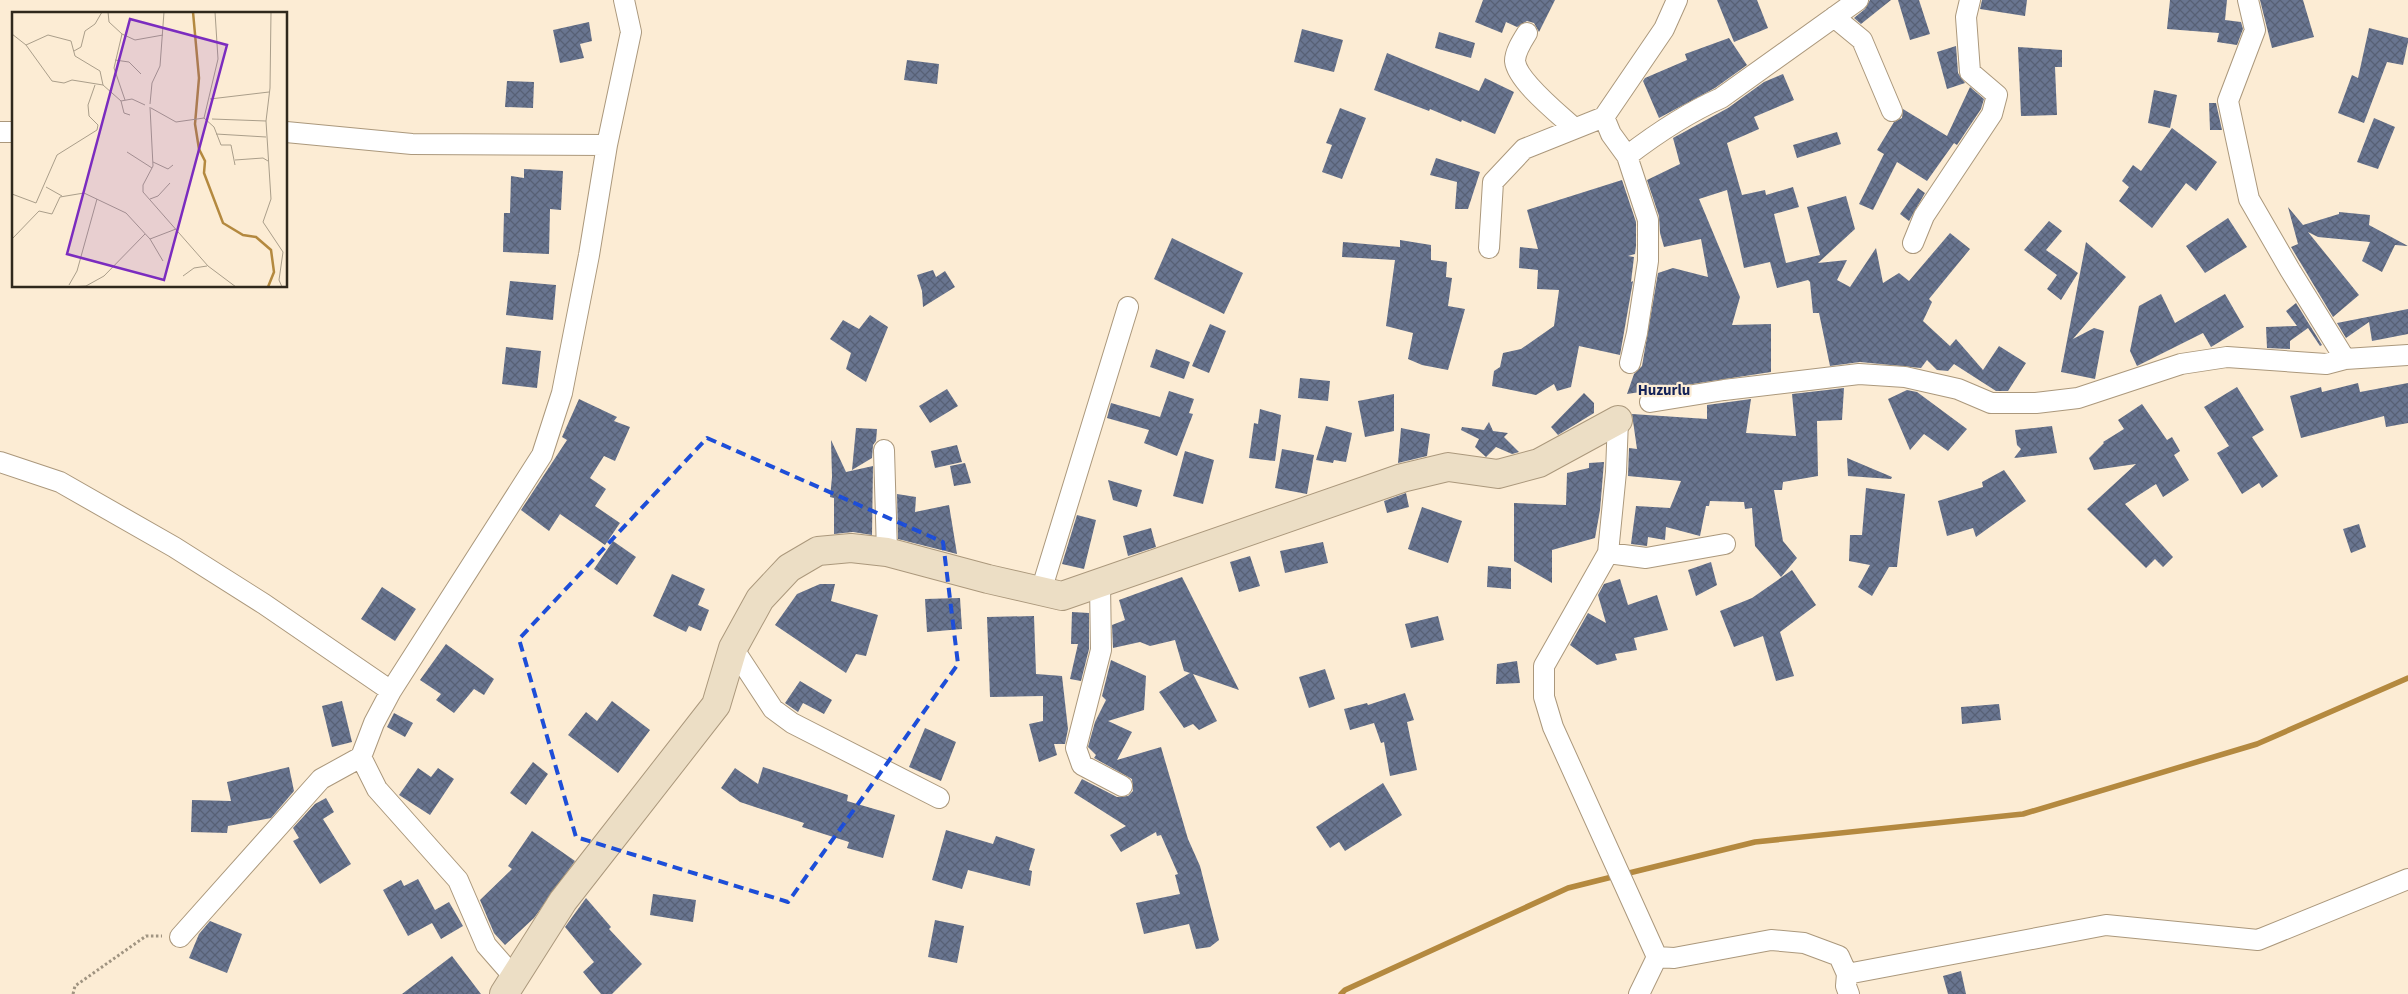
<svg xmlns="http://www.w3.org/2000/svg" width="2408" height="994" font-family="'Source Sans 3',sans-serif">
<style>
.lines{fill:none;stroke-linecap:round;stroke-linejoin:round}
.stream{stroke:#b4893f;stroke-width:5.5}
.building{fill:url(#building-cross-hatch)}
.street-casing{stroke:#ab987c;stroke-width:22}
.secondary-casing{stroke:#ab987c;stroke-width:30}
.path{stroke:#a09481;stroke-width:3;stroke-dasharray:2.5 2.5;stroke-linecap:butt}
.street{stroke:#fff;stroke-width:20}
.secondary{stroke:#ecdec5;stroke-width:28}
.marked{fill:none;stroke:#1d4ed8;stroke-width:4;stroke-dasharray:10 6;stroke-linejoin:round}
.labels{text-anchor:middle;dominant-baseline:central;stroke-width:4.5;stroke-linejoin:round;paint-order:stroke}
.quarter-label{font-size:15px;font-weight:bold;fill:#142359;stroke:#fcecd4}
.inset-river{fill:none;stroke:#b4893f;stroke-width:2.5}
.inset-road{fill:none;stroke:#aa9e8a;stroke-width:1}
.view{fill:#7b2cbf;fill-opacity:0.15;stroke:#7b2cbf;stroke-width:2.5}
.inset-edge{fill:none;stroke:#2f281c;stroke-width:2.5}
</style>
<defs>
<pattern id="building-cross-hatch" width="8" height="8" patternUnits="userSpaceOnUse" patternTransform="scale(1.25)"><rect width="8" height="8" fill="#697590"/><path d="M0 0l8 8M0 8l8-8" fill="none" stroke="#576075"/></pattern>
</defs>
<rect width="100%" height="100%" fill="#fcecd4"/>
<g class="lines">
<path class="stream" d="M1625 874 1755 842 2023 814 2257 744 2408 678
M1341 994 1345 990 1568 888 1616 876"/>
</g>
<path class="building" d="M1483 0H1555L1539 32 1534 23 1527 21 1517 27 1506 22 1502 33 1475 22Z
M1717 0H1757L1768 28 1734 42Z
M1870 0H1891L1861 24 1854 18 1865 9Z
M1898 0H1919L1930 34 1910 40Z
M1982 0H2027L2025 16 1980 9Z
M2170 0H2227L2225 20 2241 22 2243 29 2237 45 2217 42 2219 33 2167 29Z
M2260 0H2303L2314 37 2272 48Z
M589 22 592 41 580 44 584 58 560 63 553 30Z
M2369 28 2408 38V42L2403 65 2387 62 2364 123 2338 113 2352 75 2358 78Z
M1302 29 1343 40 1334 72 1294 62Z
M1439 32 1475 43 1471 58 1435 48Z
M1729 38 1747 65 1715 88 1659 118 1643 81 1645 78 1687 60 1685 54Z
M1956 46 1958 73 1965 83 1947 89 1937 52Z
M2018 47 2062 50V67H2055L2057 115 2021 116Z
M1387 53 1479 91 1485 78 1514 92 1495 134 1462 120 1461 122 1430 109 1429 111 1374 90Z
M907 60 939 64 937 84 904 80Z
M1783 74 1794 100 1754 117 1759 129 1727 143 1742 195 1765 190 1766 195 1793 187 1799 207 1774 214 1786 263 1820 255 1807 207 1846 196 1855 229 1818 263 1847 260 1837 280 1850 287 1876 248 1883 283 1899 273 1909 281 1950 233 1970 249 1929 299 1932 302 1923 321 1950 346 1956 339 1983 370 1999 346 2026 363 2008 391H1996L1954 364 1948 371 1937 370 1927 360 1921 368 1860 362 1830 366 1819 313H1813L1810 282 1808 280 1777 288 1770 262 1744 268 1727 190 1699 199 1740 297 1732 325 1771 324V372L1627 394 1634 374 1642 366 1658 273 1673 268 1708 277 1701 239 1664 247 1660 233 1659 216 1647 180 1680 164 1673 138 1728 108 1764 82Z
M507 81 534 82 533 108 505 107Z
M1970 87 1984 99 1981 109 1957 145 1954 143 1927 181 1897 162 1873 210 1859 204 1884 154 1877 150 1894 122 1902 118 1903 109 1947 136Z
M2154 90 2177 95 2170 128 2148 123Z
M2209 103H2216L2222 130H2210Z
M1340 108 1366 118 1342 179 1322 172 1332 145 1326 143Z
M2374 118 2395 127 2378 169 2357 162Z
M2172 128 2217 162 2196 191 2186 183 2152 228 2119 201 2129 187 2122 181 2133 165 2141 171Z
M1837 132 1841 144 1797 158 1793 145Z
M1436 158 1480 172 1468 209H1455L1457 182 1430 175Z
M524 169 563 171 561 210 550 209 549 254 503 252 504 213H510L511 176 524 178Z
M1622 180 1636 222V246L1635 254 1628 256 1634 257 1631 282 1633 281 1620 355 1579 346 1571 387 1557 391 1554 384 1536 395 1492 386 1494 371 1500 367 1503 353 1521 349 1554 326 1559 290 1537 289 1538 270 1519 268 1520 247 1538 249 1527 210Z
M1918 188 1925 193 1909 221 1900 214Z
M2288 207 2303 225 2339 214V212L2370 215 2369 225 2408 246 2395 245 2382 272 2362 261 2370 242 2318 237 2308 232 2359 295 2333 317 2291 247 2298 244Z
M2228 218 2247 247 2205 273 2186 246Z
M2049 221 2062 231 2046 250 2078 273 2061 300 2047 289 2057 275 2024 250Z
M1172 238 1243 273 1224 314 1154 279Z
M1400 240 1431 245V260L1447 262 1446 277 1452 278 1448 306 1465 309 1448 370 1422 365 1408 359 1413 333 1386 326 1395 260 1342 257 1343 242 1400 247Z
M2086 242 2126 277 2073 339 2094 328 2104 331 2095 379 2061 372Z
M933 270 936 277 945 271 955 287 923 307 922 291 917 275Z
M510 281 556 285 553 320 506 315Z
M2161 294 2175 323 2225 294 2244 327 2211 347 2203 333 2137 366 2130 351 2139 306Z
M2296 303 2322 345 2320 346 2308 328 2290 341V349L2267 348 2266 327 2297 326 2286 311Z
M2408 309V334L2372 341 2369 322 2346 338 2337 323Z
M870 315 888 327 866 382 846 369 851 353 830 339 843 320 859 329Z
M1210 324 1226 331 1209 373 1192 366Z
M506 347 541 351 537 388 502 384Z
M1156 349 1190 362 1184 379 1150 367Z
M1300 378 1330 381 1328 401 1298 398Z
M2358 383 2360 392 2408 383V423L2386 427 2384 416 2301 438 2290 396 2321 387 2322 392Z
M2237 387 2264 430 2252 437 2278 476 2262 488 2259 483 2242 494 2217 453 2229 446 2204 407Z
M1844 388 1842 420 1817 421 1818 476 1783 482 1782 490H1774L1783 541 1797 558 1781 577 1755 546 1752 508 1745 509 1744 502 1710 501 1709 506H1706L1700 536 1666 527 1665 540 1648 537 1647 546 1631 544 1636 506 1670 508 1681 481 1628 476 1629 448 1637 449 1632 414 1707 419V405L1751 399 1746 433 1796 436 1792 394Z
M947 389 958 406 930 423 919 406Z
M1907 390 1917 392 1967 429 1948 451 1924 434 1910 450 1888 399Z
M1169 391 1194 399 1189 413 1193 414 1177 456 1144 443 1149 430 1107 418 1111 403 1160 417Z
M1584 393 1594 403V413L1558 435 1551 427Z
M1394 394V431L1365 437 1358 401Z
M579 399 617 417 614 421 630 427 615 461 604 456 590 478 606 489 595 506 620 523 605 545 560 514 549 531 521 510 567 440 562 437Z
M2142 404 2167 440 2172 437 2180 451 2174 455 2189 480 2163 497 2156 484 2125 504 2173 557 2163 567 2155 559 2146 568 2087 509 2136 464 2094 470 2089 458 2104 443 2103 442 2124 429 2118 420Z
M1260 409 1281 415 1275 461 1249 458 1254 423 1258 424Z
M1489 422 1493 431 1508 433 1504 437 1519 452 1512 454 1496 447 1486 457 1475 447 1479 439 1461 430 1462 427 1484 430Z
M1326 426 1352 433 1346 462 1334 460 1333 463 1316 460Z
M2052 426 2057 453 2014 458 2021 449 2017 445 2015 430Z
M856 428 877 429 876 441 873 445 872 458 852 470Z
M1401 428 1430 434 1427 456 1398 463Z
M831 440 846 472 873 466 872 535 853 532 834 534V498L830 497 832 477Z
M957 445 962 462 935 468 931 451Z
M1282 449 1314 455 1307 494 1275 488Z
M1185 451 1214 460 1203 504 1173 496Z
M1847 458 1892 477 1891 479 1848 476Z
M1604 462 1600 510 1595 538 1552 550V583L1514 561V503L1566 505 1567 473 1589 468V463Z
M965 463 971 483 954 486 950 466Z
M2004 470 2026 501 1976 537 1973 528 1947 536 1938 501 1983 487 1982 482Z
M1108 480 1142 490 1137 507 1113 500Z
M1866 488 1905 494 1897 567H1889L1872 596 1858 587 1870 565 1849 561 1850 535H1862Z
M1406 493 1409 507 1387 513 1384 501Z
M897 494 916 497 915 512 949 505 957 554 898 539Z
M1422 507 1462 521 1448 563 1408 549Z
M1077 515 1096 520 1084 569 1062 564Z
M2359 524 2366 547 2351 553 2343 529Z
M1151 528 1156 547 1128 556 1123 536Z
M613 541 636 557 617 585 594 569Z
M1323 542 1328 563 1285 573 1280 551Z
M1250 556 1260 586 1239 592 1230 562Z
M1711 562 1717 585 1696 596 1688 570Z
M1488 566 1511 568V589L1487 587Z
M1792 570 1816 605 1780 632 1794 676 1776 681 1763 636 1734 647 1720 611 1752 598Z
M672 574 705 589 698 605 709 610 701 631 689 626 686 632 653 616Z
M1182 577 1239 690 1193 674 1217 721 1199 730 1193 724 1184 728 1159 692 1190 673 1184 671 1175 640 1150 646 1140 642 1113 648 1112 625 1125 620 1119 600Z
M1620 579 1628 605 1657 595 1668 630 1634 638 1637 650 1615 654 1617 660 1597 665 1570 645 1588 613 1606 623 1598 595 1604 584Z
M820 584H835L831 601 878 615 866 656 856 654 846 673 775 625 797 594Z
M382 587 416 609 395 641 361 619Z
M960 598 962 629 927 632 925 599Z
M1072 612 1089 613V649L1081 681 1070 679 1078 644H1071Z
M1034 616 1036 674 1062 676 1068 729 1065 744H1054L1057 755 1039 762 1029 724 1043 721V696L990 697 987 617Z
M1438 616 1444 640 1411 648 1405 624Z
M446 644 494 679 484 695 474 689 454 713 436 700 441 694 420 680Z
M1111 660 1146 676 1144 710 1108 721 1132 732 1117 760 1161 747 1188 839 1200 866 1219 940 1210 947 1196 949 1189 924 1144 934 1136 903 1180 894 1175 875 1178 874 1161 835 1157 836 1156 832 1121 852 1110 835 1126 826 1074 793 1082 779 1117 797 1128 796 1133 791 1132 779 1094 758 1096 755 1088 747 1095 722 1106 700 1102 696Z
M1517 661 1520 683 1496 684 1497 664Z
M1325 669 1335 699 1309 708 1299 677Z
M800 681 832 700 824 714 803 703 798 712 785 703Z
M1405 693 1414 720 1407 722 1417 770 1390 776 1384 742 1381 743 1374 723 1350 730 1344 709 1367 703 1368 705Z
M342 701 352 742 332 747 322 706Z
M612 701 650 730 618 773 568 735 586 712 597 721Z
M1999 704 2001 720 1962 724 1961 707Z
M394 713 413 723 405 737 387 727Z
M925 728 956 742 941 781 909 767Z
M533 762 548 774 526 805 510 793Z
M289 767 294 791 271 818 228 826 227 833 191 832 192 800 231 801 227 782Z
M763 767 848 795 847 801 895 815 883 858 847 848 849 842 802 827 804 823 740 802 721 788 735 768 758 784Z
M418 768 431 777 438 768 454 779 430 815 399 795Z
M1383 783 1402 815 1345 851 1339 842 1330 848 1316 827Z
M326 798 334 812 323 819 351 864 320 884 293 841 299 838 293 828 315 804Z
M946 830 993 844 996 836 1035 849 1029 870 1032 871 1030 886 968 870 962 889 932 880Z
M532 831 575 861 534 918 505 945 494 933 480 900 512 869 508 866Z
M418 879 435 910 449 902 463 926 441 939 432 923 408 936 383 890 401 880 404 886Z
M653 894 696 900 693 922 650 915Z
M586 898 611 927 609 929 642 964 612 994H601L583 972 594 962 565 927Z
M935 920 964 926 957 963 928 957Z
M210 921 242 934 227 973 189 958 199 934Z
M452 956 481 994H402Z
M1961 971 1966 994H1948L1943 976Z"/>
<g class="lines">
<defs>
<path id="street" d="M2248 0 2255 30 2228 101 2249 199 2290 270 2345 359
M1834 17 1862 40 1892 111
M1527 33C1522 41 1515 52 1515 61 1517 81 1559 114 1574 128
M0 132H14
M286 132 412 144 607 145
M1627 156C1657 133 1687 113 1721 98L1858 0
M1913 243 1924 216 1992 114 1997 95 1970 72 1966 17 1970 0
M1489 248 1493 182 1524 149 1604 117
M1630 363 1637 333 1648 261V220L1627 156 1611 134 1604 117 1664 29 1677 0
M1650 402 1724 390 1859 374 1905 377 1958 389 1991 403H2036L2078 398 2181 364 2227 357 2326 364 2345 359 2408 355
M1618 420 1616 472 1608 553 1544 666V697L1553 727 1657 957
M884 450 887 552
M0 462 60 482 174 547 264 604 391 691
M1608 553 1646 558 1725 544
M1100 584 1101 650 1076 748 1082 765 1122 786
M1041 591 1128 307
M733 648 773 709 792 723 939 798
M180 937 321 779 361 757
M1657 957 1674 958 1771 940 1804 943 1839 956 1847 974 1846 986 1849 994
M1847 974 2106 925 2258 940 2408 879
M514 977 486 945 458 880 377 789 361 757 374 723 391 691 542 455 562 393 589 255 607 145 631 32 624 0
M1639 994 1657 957"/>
<path id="secondary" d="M504 994 563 901 716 705 733 648 760 599 789 568 818 551 851 548 887 552 988 579 1062 596 1402 478 1448 467 1498 474 1539 463 1618 420"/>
</defs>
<use href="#street" class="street-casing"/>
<use href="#secondary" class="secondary-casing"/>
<path class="path" d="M73 994 75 986 146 936H162"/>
<use href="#street" class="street"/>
<use href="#secondary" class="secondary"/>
</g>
<path class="marked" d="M707 438 943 542 958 664 788 902 576 837 519 639Z"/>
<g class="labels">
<g class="quarter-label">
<text x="1664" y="390">Huzurlu</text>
</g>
</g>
<g transform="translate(12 12)">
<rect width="275" height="275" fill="#fcecd4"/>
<path class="inset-river" d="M181 0 187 66 183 112 187 137 193 149 192 161 211 211 231 223 244 225 259 238 262 260 256 275"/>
<path class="inset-road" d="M96 0 97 10 110 22 123 28 151 23M259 0 258 76 254 109 259 187 251 210 271 240 267 268 270 275M0 22 14 33 40 69 52 71 60 68 91 73 109 89 120 87 133 93M110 22 102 56 113 88M14 33 36 23 59 29 63 44 88 59 91 73M62 39 69 35 73 19 83 12 90 0M103 48 117 50 129 62M198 87 257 80M109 89 112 101 118 103M138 92 140 71 148 54 152 0M138 95 141 154 131 173V180L196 254 224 275M139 96 164 110 192 106M192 106 206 47 203 0M192 106 202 115 209 133H219L223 153M200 107 254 109M204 122 254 125M115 140 140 156M223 148 251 146 256 149M141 150 156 157 161 153M34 175 50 184M0 182 24 191 45 143 85 118 86 113 77 104 76 93 83 73M138 187 146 184 158 171M0 227 27 199 40 202 48 185 72 181 114 201 138 227 164 217M138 227 151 249M171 264 182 256 195 254M57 273 65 259 85 187M56 275 74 274 92 264 133 222"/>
<path class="view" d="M118 7 215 33 152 268 55 242Z"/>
<rect width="275" height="275" class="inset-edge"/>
</g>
</svg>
